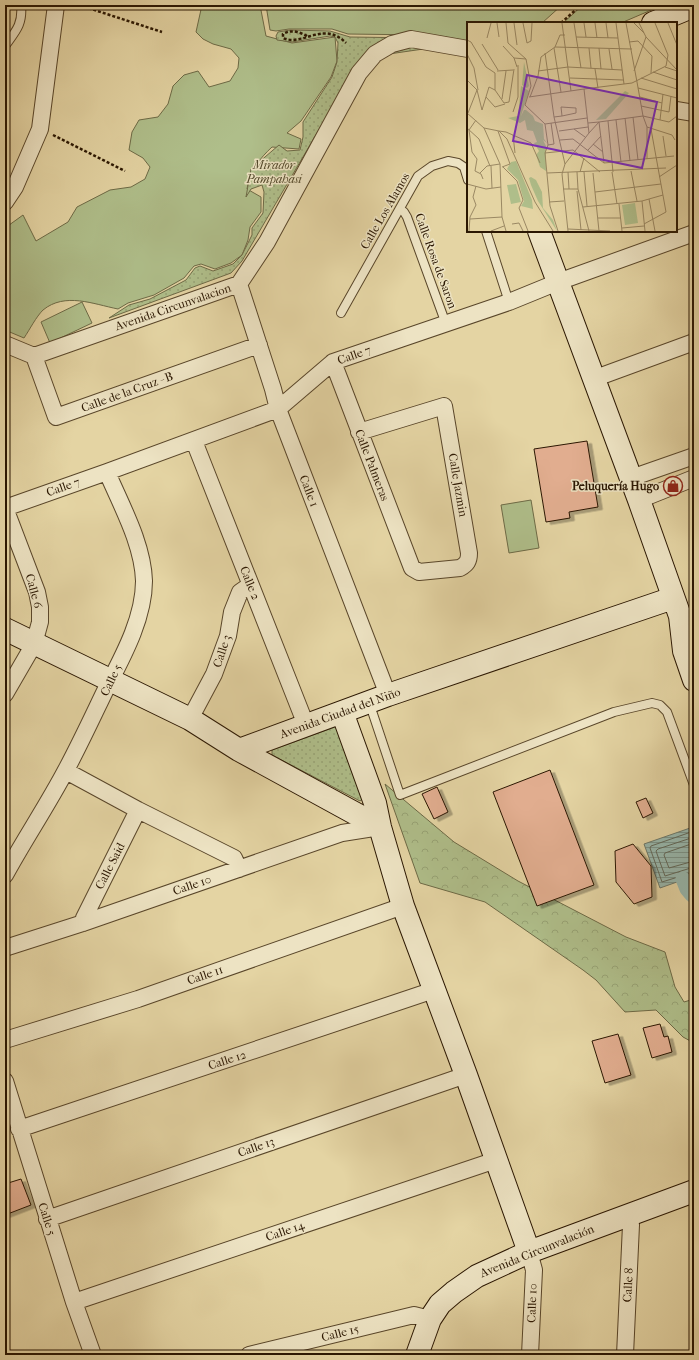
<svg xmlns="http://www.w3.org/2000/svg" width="699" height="1360" font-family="'IM FELL French Canon',serif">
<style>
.grass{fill:#afbe8a;stroke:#6d6a46}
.forest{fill:url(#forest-crowns);stroke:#6d6a46}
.park{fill:url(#park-dots);stroke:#6d6a46}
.water{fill:url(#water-rules);stroke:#6c7769}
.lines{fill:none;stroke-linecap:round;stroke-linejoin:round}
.shore{stroke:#616758;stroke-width:1}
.canal{stroke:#97b7ad;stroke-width:15}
.building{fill:#e1ad8f;stroke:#2b1702;filter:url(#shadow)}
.lane-casing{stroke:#59462a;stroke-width:10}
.street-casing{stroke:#59462a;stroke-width:18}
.secondary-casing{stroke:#2b1702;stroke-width:24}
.path{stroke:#2b1702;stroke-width:2.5;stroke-dasharray:3 2;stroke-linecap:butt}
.lane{stroke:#ede3c3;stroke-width:8}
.street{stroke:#ede3c3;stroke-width:16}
.secondary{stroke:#ede3c3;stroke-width:22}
.labels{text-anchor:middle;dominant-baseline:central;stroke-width:3;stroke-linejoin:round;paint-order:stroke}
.park-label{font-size:12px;font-style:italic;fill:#53492b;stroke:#ede3c3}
.street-label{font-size:12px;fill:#2b1702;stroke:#ede3c3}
.poi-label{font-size:12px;font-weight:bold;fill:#2b1702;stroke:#ede3c3;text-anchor:end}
.inset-road{fill:none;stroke:#9a8863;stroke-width:1}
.view{fill:#7b2cbf;fill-opacity:0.15;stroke:#7b2cbf;stroke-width:2}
.inset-edge{fill:none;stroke:#2b1702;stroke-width:2}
</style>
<defs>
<pattern id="forest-crowns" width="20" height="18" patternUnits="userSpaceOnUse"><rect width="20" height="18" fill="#afbe8a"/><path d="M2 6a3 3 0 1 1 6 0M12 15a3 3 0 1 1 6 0" fill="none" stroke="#97a375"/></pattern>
<pattern id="park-dots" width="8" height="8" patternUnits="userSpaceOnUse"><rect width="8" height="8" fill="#afbe8a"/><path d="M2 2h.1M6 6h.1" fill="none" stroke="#97a375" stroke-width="1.8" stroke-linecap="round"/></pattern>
<pattern id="water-rules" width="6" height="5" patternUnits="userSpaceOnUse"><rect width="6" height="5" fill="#97b7ad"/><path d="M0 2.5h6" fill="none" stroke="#7b948b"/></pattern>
<filter id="shadow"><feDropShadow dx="4.5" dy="2.5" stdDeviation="0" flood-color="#0004"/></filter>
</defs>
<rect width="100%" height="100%" fill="#e4d4a3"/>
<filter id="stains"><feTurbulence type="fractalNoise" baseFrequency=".005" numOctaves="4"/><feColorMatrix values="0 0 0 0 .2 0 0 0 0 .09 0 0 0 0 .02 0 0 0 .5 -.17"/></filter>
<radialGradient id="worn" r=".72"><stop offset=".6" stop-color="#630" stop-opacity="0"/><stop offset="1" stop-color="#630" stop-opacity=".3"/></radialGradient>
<path class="grass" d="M202 5H260L266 36 292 43 335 37 337 61 331 77 301 121 287 133 301 139 299 149 272 147C260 158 249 172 247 189L261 197V212L250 227 248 240 242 255 231 263 215 269 201 264 194 266 184 278 154 295 128 303 118 309C93 304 65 292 43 310 36 317 30 329 24 338L5 330V228L23 215 36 241 68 222 77 207 110 190 131 187 145 179 150 167 143 158 129 150 132 132 139 120 158 117 168 104 173 86 184 75 198 71 209 87 230 81 238 68 239 58 231 49 213 44 203 39 196 32Z
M266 5H562L542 23H468V44L424 35 348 34 332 29H289L276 31 270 30Z
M583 5H663L621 23H563Z
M82 302 92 323 50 343 41 322Z
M531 500 539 548 509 553 501 505Z"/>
<path class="forest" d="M385 784 454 842 518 881 626 937 665 952 675 987 684 1002 694 999V1043L683 1037 656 1010 625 1012 596 980 583 970 485 902 420 883Z"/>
<path class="park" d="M290 30 330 31 350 37 424 38 451 45 375 56 334 104 242 261 231 273 109 318 129 305 150 299 186 280 195 268 200 266 213 271 233 264 242 255 252 235V228L263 213 264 192 262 185 251 189 246 197 251 169 279 145 287 151 300 150 303 137V122L332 77 337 62 338 43 335 37 330 36 292 42 277 40 276 36 278 32Z
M335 727 340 730 364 798 360 801 272 755V750Z"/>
<path class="water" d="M693 827 694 832V876L660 888 644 844Z"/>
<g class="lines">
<path class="shore" d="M694 831 651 846 650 848 662 882 694 872
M694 837 658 849 656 851 665 876 694 867
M694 843 665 853 664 855 669 868 694 861"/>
<path class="canal" d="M683 879 687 889 692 895H694"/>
</g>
<path class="building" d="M587 441 598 507 569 512 570 518 546 522 534 449Z
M550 770 594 885 537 906 493 792Z
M437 787 448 812 434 819 422 794Z
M646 798 653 813 643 818 636 802Z
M633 844 651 866 652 897 634 904 616 882 615 851Z
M660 1024 664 1037 668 1036 672 1052 652 1058 643 1028Z
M618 1034 631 1075 605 1083 592 1041Z
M21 1179 31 1205 5 1215V1184Z"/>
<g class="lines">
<defs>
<path id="lane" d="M5 46C16 31 23 24 21 5
M400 209 404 212 407 217 446 324
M486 231 509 302
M341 313 418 176 432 166 448 161 458 163 464 167 468 180
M369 702 400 795 614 712 652 703 660 705 667 712 694 785"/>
<path id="street" d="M676 110 694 113
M5 202 15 187 40 129 56 5
M239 284 273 389 278 409 388 695
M5 344 34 356
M34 356 239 284 267 242 359 73 375 54 392 44 411 39 468 49
M34 356 56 417 259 345
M333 362 412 568 419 572 460 568C467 564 469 561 469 553L444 406 359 432
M593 379 694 342
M194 441 306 725
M631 478 694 456
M639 500 694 478
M5 508 107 472 278 409 333 362 509 302 558 282 694 233
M5 508 37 592 40 607V622L34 644 5 694
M190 719 214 674 228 636 232 612 240 592 250 585
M66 771 138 810 234 858 239 869
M5 875C24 840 47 806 66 770 80 744 92 718 105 691 122 658 144 619 144 581 143 544 121 505 107 472
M83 923 84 918 138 810
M5 948 83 923 342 833 380 827
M5 1040 138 999 403 906
M5 1081 74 1302 93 1355
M19 1129 434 990
M47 1219 466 1075
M529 1252 534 1270 530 1355
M74 1302 496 1160
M249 1355 414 1315 430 1319
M625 1355 631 1225 628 1215"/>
<path id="secondary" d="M653 23 694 6
M539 231 639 500 680 616 684 651 694 680
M5 629 190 719 239 750 388 695 673 598
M342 712 375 803 380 827 403 906 466 1075 529 1252
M239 750 380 827
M417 1355 430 1319 440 1304 454 1292 477 1276 529 1252 694 1191"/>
</defs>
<use href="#lane" class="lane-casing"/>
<use href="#street" class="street-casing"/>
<use href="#secondary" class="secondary-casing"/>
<path class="path" d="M79 5 162 32
M561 23 581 5
M307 36C299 32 291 29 283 34V38C303 47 323 20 346 43
M53 135 125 171"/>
<use href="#lane" class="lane"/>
<use href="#street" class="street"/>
<use href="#secondary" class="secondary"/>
</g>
<defs>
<symbol id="shop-ring" viewBox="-11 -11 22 22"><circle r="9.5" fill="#ede3c3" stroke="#8f2418" stroke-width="1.5"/><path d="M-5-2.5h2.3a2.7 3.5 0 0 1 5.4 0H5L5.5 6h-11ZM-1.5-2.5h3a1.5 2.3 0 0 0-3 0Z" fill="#8f2418"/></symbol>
</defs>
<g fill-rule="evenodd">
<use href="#shop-ring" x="662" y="475" width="22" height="22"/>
</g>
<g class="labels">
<g class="park-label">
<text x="274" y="165">Mirador<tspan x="274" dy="14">Pampahasi</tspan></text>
</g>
<g class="street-label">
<text transform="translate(385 211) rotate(-60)">Calle Los Alamos</text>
<text transform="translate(436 261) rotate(70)">Calle Rosa de Saron</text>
<text transform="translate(173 307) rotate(-19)">Avenida Circunvalacion</text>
<text transform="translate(354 355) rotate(-19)">Calle 7</text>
<text transform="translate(127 392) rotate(-20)">Calle de la Cruz - B</text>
<text transform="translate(372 465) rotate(69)">Calle Palmeras</text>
<text transform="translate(458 485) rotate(80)">Calle Jazmin</text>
<text transform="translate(63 487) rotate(-19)">Calle 7</text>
<text transform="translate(309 491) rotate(69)">Calle 1</text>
<text transform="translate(250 583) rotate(68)">Calle 2</text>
<text transform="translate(34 591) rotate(75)">Calle 6</text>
<text transform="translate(222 651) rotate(-72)">Calle 3</text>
<text transform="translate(111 680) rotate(-64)">Calle 5</text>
<text transform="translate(340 713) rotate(-20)">Avenida Ciudad del Niño</text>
<text transform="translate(110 866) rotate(-63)">Calle Said</text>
<text transform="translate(192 885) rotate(-19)">Calle 10</text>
<text transform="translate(205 975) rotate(-19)">Calle 11</text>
<text transform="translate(227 1060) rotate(-18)">Calle 12</text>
<text transform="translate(256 1147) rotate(-19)">Calle 13</text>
<text transform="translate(47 1219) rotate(72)">Calle 5</text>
<text transform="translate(285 1231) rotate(-19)">Calle 14</text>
<text transform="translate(537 1251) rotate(-22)">Avenida Circunvalación</text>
<text transform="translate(628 1285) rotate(-87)">Calle 8</text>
<text transform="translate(532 1303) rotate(-88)">Calle 10</text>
<text transform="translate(340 1333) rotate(-14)">Calle 15</text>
</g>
<g class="poi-label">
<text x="659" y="486">Peluquería Hugo</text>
</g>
</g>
<g transform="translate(467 22)">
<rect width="210" height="210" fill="#e4d4a3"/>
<path d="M57 40 62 64 60 66 55 63ZM54 64 62 69 54 94 57 88H59L66 94 68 99 76 102 77 117 80 121 76 118 79 124V149L73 145 69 133 72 129 67 121 70 120 66 109 60 108 58 98 53 101 41 96 51 94ZM49 139 65 178 66 187 54 184 57 179 51 158 40 147 44 140ZM64 155 69 158 75 170 76 186 86 198 90 209 71 179 64 163 62 156ZM49 162 54 180 44 182 40 163ZM168 181 171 201 158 203 155 183Z" fill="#afbe8a"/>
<path d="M158 69 162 71 139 97 129 98Z" fill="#afbe8a"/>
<path class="inset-road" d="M30 1 32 15M39 1 41 21 59 37M47 1 50 23M56 1 60 21 64 19 65 1M95 1 104 69M107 1 114 46M117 1 119 15M128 1 130 16M139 1 141 16M149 1 157 62M159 1 170 60M167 1 177 11M172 1 179 15 210 48M201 1 210 23M109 15 151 16M20 16 24 1M0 18 4 20 19 45 28 51V68M162 20 171 19 185 34 184 51M15 22 31 48M36 24 47 36M88 25 165 27M87 26 94 70M122 26 124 46M132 26 134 47M142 27 145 47M78 31 87 95 98 142M0 32 7 46 11 68M59 37 64 64 58 83 78 102 81 123M50 45 47 36 59 37M198 45 210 49M128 47 131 66M30 49 46 48M71 49 101 45 155 48M167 49 179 15M186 50 210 58M103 56 156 58M174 56 210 67M0 58 10 68M171 66 210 76M19 75 28 85 38 82M62 75 117 67M63 75 71 54 74 35 88 25 93 13H98M173 75 195 81M35 77 39 49M174 84 202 90 204 74M46 90 51 75V43M0 91 17 106 32 109 40 117 68 180 86 209M1 91 10 68 15 88 22 65 28 68 37 81 42 80 47 47M87 95 95 94 109 91V86L94 85 95 94M166 95 171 138M158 96 163 139M9 98 2 108 5 130 10 137 8 149 14 152 16 157M149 98 154 140M193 98 196 72M141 99 146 150M121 101 132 100 137 141M78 102 120 96M180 105V137M0 106 12 117 23 144M17 106 33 142 35 195 39 209M107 107 118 115M31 109 43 142 35 145M32 109 39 110 64 121 73 141M92 109 121 105M122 111 132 100 176 94 170 60M46 113 48 131M196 114 199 134M93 118 106 117 137 141 207 134M208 118 205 113 180 105 176 94 202 100 210 94M126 122 136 130M81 123 78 131 83 184 91 209M81 123 87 122 84 101M121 128 134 114M78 131 106 128 133 150M24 144 25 166M36 145 50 159 56 178 52 186 61 209M164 149 170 179M101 150 102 167M110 150 111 167 122 209M113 150 117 136M117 150 120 184M145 150 150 182M13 151 20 144 33 142M80 151 199 146M126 151 132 209M192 155 210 143M0 162 19 167 34 165M96 167H111M110 169 114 208M128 170 194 162M182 177 188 209M175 179 178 209M82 180 97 179M152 182 155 209M116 185 175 179 196 173M131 196H154M3 197 35 195M45 202 52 201 56 209M177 202 199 190 184 107M155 206 177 204M101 207 143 209M2 209 3 195 9 183 6 175 9 164M24 209 37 204M101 209 95 152 98 142 122 111 117 67 165 61 199 44 201 33 188 1"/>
<path class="view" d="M60 53 190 80 175 146 46 119Z"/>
<rect width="210" height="210" class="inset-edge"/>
</g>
<rect width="699" height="1360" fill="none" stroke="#e4d4a3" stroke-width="20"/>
<rect x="6" y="6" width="687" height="1348" fill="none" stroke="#2b1702" stroke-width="2"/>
<rect x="10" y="10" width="679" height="1340" fill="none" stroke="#2b1702"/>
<rect width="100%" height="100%" filter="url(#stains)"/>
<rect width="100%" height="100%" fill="url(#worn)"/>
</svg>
